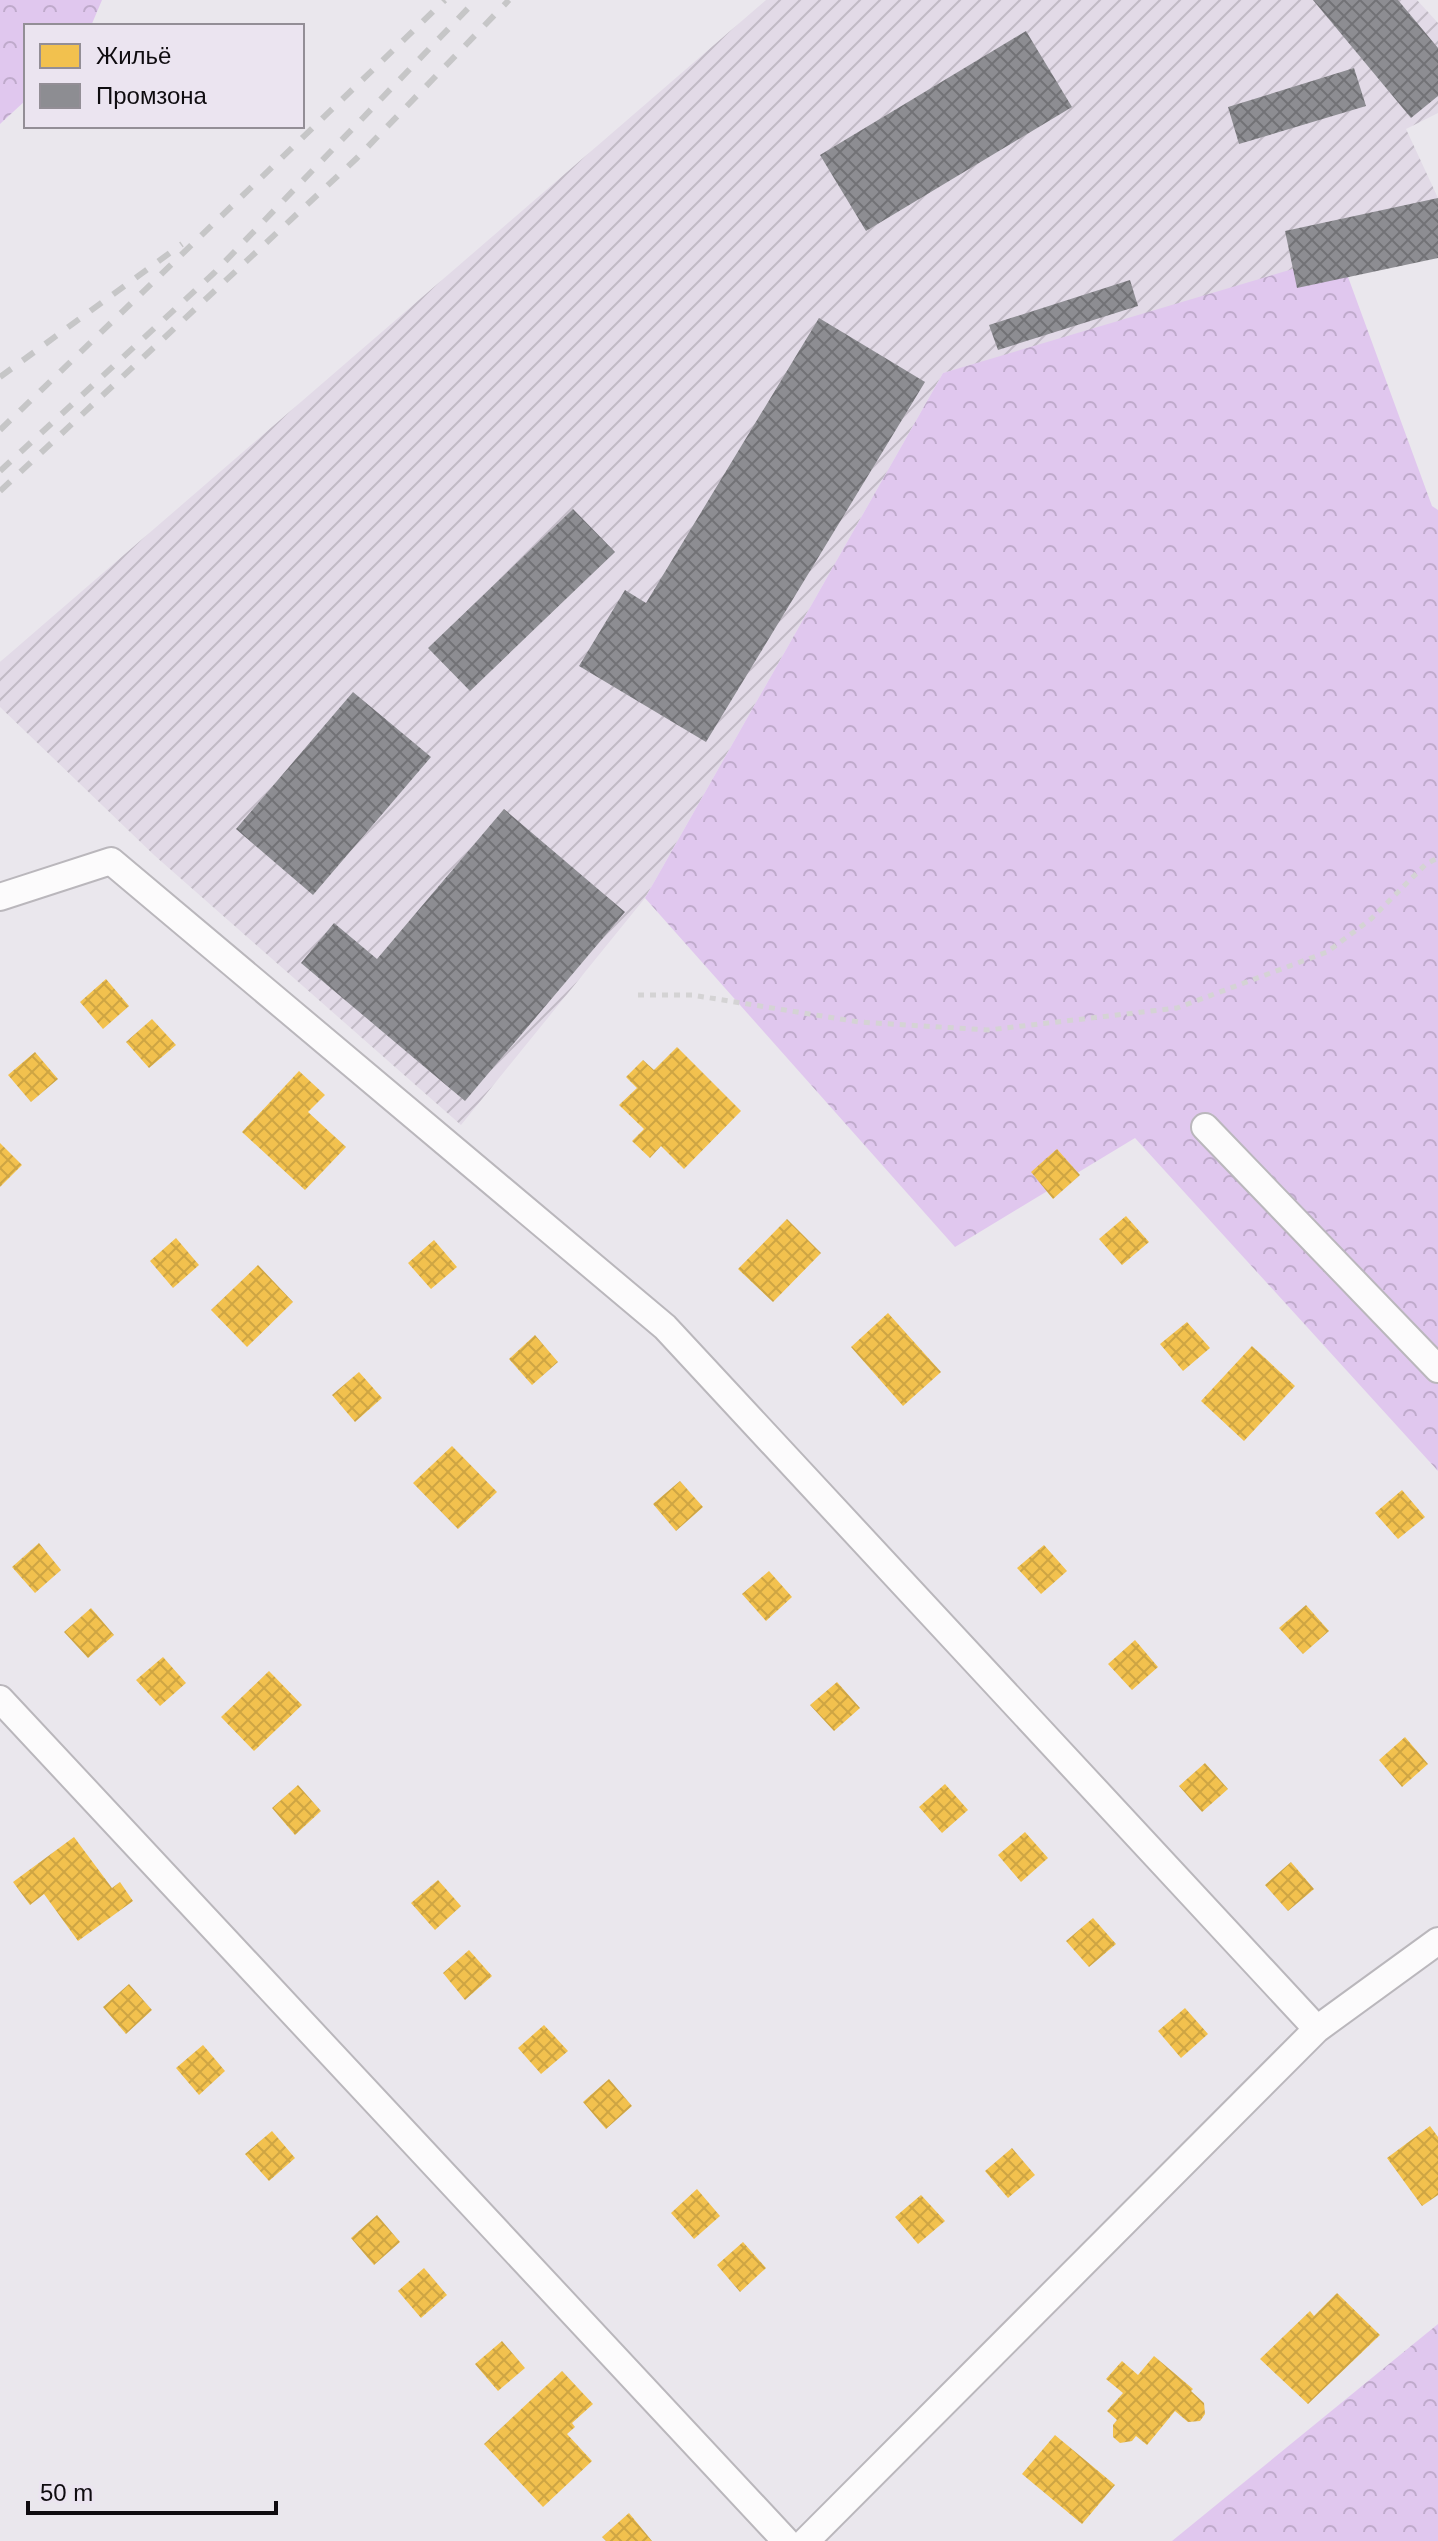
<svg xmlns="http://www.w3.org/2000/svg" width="1438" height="2541" viewBox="0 0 1438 2541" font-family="Helvetica,sans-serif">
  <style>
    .industrial { fill: url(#industrial-furrows) }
    .forest { fill: url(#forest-crowns) }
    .homes { fill: url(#homes-cross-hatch) }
    .industry { fill: url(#industry-cross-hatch) }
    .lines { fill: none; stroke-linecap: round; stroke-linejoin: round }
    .street-casing { stroke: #bab7bc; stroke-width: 30 }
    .path { stroke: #d4d3d4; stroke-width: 5; stroke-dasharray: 6 6; stroke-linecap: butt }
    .street { stroke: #fcfbfc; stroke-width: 26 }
    .rail { stroke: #c6c6c7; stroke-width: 6; stroke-dasharray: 14 14; stroke-linecap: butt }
  </style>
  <defs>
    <pattern id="industrial-furrows" width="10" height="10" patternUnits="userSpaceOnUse" patternTransform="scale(2)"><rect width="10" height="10" fill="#e2dae7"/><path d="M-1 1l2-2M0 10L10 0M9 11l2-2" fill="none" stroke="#c1bac5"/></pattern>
    <pattern id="forest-crowns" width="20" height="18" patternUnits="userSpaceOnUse" patternTransform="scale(2)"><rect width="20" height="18" fill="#e0c7ee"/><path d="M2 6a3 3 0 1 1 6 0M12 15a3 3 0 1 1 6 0" fill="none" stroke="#bfaacb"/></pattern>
    <pattern id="homes-cross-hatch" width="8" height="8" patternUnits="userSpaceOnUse" patternTransform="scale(2)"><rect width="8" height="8" fill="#f2c14e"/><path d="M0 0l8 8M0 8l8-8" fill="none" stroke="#cea543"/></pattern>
    <pattern id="industry-cross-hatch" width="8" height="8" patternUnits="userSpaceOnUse" patternTransform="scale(2)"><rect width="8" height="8" fill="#8d8d92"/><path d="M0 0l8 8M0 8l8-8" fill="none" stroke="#727276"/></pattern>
  </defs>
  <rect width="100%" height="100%" fill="#eae7ed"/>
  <path class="industrial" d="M 766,0 L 1417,0 L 1438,23 L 1438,113 L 1406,129 L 1438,198 L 1438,247 L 943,373 L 645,898 L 461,1125 L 154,855 L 0,707 L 0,662 Z"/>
  <path class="forest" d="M 0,0 L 102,0 L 91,26 L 26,26 L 26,100 L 0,124 Z
    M 1340,255 L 1432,506 L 1438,510 L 1438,1471 L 1135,1138 L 955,1247 L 645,898 L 943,373 Z
    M 1438,2324 L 1438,2541 L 1172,2541 Z"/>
  <path class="homes" d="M 106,979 L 129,1006 L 103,1029 L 80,1002 Z
    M 152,1019 L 176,1045 L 149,1068 L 126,1042 Z
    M 677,1047 L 741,1111 L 684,1169 L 661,1146 L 650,1158 L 632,1141 L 644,1129 L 619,1105 L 637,1088 L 626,1077 L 643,1060 L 654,1070 Z
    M 35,1052 L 58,1079 L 31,1102 L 8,1075 Z
    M 299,1071 L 325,1095 L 308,1112 L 346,1147 L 305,1190 L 242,1132 Z
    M 0,1143 L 22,1165 L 0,1187 Z
    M 1057,1149 L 1080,1175 L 1053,1199 L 1031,1172 Z
    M 1126,1216 L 1149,1242 L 1122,1265 L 1099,1239 Z
    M 787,1219 L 821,1253 L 773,1302 L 738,1269 Z
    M 176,1238 L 199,1265 L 173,1288 L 150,1261 Z
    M 434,1240 L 457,1267 L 431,1289 L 408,1263 Z
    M 258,1265 L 293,1302 L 247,1347 L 211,1310 Z
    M 888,1313 L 941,1372 L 903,1406 L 851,1347 Z
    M 1187,1322 L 1210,1348 L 1183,1371 L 1160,1344 Z
    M 535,1335 L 558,1362 L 532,1385 L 509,1359 Z
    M 1252,1346 L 1295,1386 L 1244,1441 L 1201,1401 Z
    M 359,1372 L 382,1398 L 355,1422 L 332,1395 Z
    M 452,1446 L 497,1492 L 458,1529 L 413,1483 Z
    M 680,1481 L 703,1507 L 676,1531 L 653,1504 Z
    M 1402,1490 L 1425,1517 L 1398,1539 L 1375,1513 Z
    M 39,1543 L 61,1570 L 35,1593 L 12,1567 Z
    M 1044,1545 L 1067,1571 L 1041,1594 L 1017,1568 Z
    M 769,1571 L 792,1597 L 766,1621 L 742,1594 Z
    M 1306,1605 L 1329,1631 L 1303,1654 L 1279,1628 Z
    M 91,1608 L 114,1635 L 88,1658 L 64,1632 Z
    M 1135,1640 L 1158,1667 L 1132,1690 L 1108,1664 Z
    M 163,1657 L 186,1683 L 160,1706 L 136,1680 Z
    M 269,1671 L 302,1705 L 254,1751 L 221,1717 Z
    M 837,1682 L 860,1708 L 834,1731 L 810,1705 Z
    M 1405,1737 L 1428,1764 L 1402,1787 L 1379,1760 Z
    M 1205,1763 L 1228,1789 L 1202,1812 L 1179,1786 Z
    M 945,1784 L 968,1810 L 942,1833 L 919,1807 Z
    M 298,1785 L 321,1811 L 295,1835 L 272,1808 Z
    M 1025,1832 L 1048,1858 L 1021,1882 L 998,1855 Z
    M 74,1837 L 112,1888 L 120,1882 L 133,1901 L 78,1941 L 44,1894 L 30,1905 L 13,1882 Z
    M 1291,1862 L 1314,1889 L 1288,1911 L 1265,1885 Z
    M 438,1880 L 461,1906 L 435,1930 L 411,1903 Z
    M 1093,1918 L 1116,1944 L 1089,1967 L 1066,1941 Z
    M 469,1950 L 492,1976 L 465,2000 L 443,1973 Z
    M 129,1984 L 152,2010 L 126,2034 L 103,2007 Z
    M 1185,2008 L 1208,2034 L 1181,2058 L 1158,2031 Z
    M 544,2025 L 568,2051 L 541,2074 L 518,2048 Z
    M 203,2045 L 225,2071 L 199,2095 L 176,2068 Z
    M 609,2079 L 632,2106 L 606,2129 L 583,2102 Z
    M 1430,2126 L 1438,2137 L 1438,2195 L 1422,2206 L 1387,2158 Z
    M 272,2131 L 295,2158 L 269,2181 L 245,2154 Z
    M 1012,2148 L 1035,2175 L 1008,2198 L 985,2171 Z
    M 697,2189 L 720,2216 L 694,2239 L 671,2213 Z
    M 921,2195 L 945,2221 L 918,2244 L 895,2217 Z
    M 377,2215 L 400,2242 L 374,2265 L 351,2238 Z
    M 743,2242 L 766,2268 L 740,2292 L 717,2265 Z
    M 424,2268 L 447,2295 L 421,2318 L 398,2291 Z
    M 1337,2293 L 1380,2335 L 1308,2404 L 1260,2359 L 1310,2311 L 1314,2316 Z
    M 502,2341 L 525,2368 L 498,2391 L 475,2364 Z
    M 1154,2356 L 1193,2389 L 1191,2391 L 1204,2403 L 1205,2414 L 1200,2421 L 1188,2422 L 1175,2411 L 1147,2445 L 1136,2436 L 1132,2441 L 1120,2443 L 1113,2437 L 1113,2425 L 1117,2420 L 1107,2411 L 1123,2393 L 1106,2379 L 1122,2361 L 1138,2375 Z
    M 562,2371 L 593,2404 L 572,2423 L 575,2427 L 567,2434 L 592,2461 L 543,2507 L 484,2444 Z
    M 1055,2435 L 1115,2485 L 1082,2524 L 1022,2474 Z
    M 629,2513 L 652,2541 L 606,2541 L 602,2537 Z"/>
  <path class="industry" d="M 1313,0 L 1398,0 L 1438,48 L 1438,96 L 1411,118 Z
    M 1026,31 L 1072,107 L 866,231 L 820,155 Z
    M 1354,68 L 1366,106 L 1239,144 L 1228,107 Z
    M 1438,198 L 1438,258 L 1297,288 L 1285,231 Z
    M 1130,280 L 1138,306 L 998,350 L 989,325 Z
    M 819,318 L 925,382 L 706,742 L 579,666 L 625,590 L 646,603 Z
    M 573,509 L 615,552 L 470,691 L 428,648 Z
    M 353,692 L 431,757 L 313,895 L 236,829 Z
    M 504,809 L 625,912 L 465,1101 L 301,963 L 334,923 L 377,959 Z"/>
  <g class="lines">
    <g class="street-casing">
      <path id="street" d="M 0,897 L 111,861 L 665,1327 L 1317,2029 L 1438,1941
        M 1205,1127 L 1438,1369
        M 0,1699 L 786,2541
        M 806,2541 L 1317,2029"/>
    </g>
    <path class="path" d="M 638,995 L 692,995 L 859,1022 L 988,1030 L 1177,1008 L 1327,952 L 1371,919 L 1426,864 L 1438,858"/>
    <use href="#street" class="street"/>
    <path class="rail" d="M 0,377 L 182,244
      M 0,430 L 445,0
      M 0,471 L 214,273 L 476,0
      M 0,491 L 357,158 L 509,0"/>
  </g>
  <rect x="24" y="24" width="280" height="104" fill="#ebe4f0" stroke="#938e96" stroke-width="2"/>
  <rect x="40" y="44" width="40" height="24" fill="#f2c14e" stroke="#938e96" stroke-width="2"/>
  <text x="96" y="64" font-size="24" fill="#0f0c10">Жильё</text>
  <rect x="40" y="84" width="40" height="24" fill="#8d8d92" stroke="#938e96" stroke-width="2"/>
  <text x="96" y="104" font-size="24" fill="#0f0c10">Промзона</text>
  <path d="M28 2501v12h248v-12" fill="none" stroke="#0f0c10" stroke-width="4"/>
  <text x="40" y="2501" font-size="24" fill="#0f0c10" stroke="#ebe4f0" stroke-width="6" paint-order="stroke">50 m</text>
</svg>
